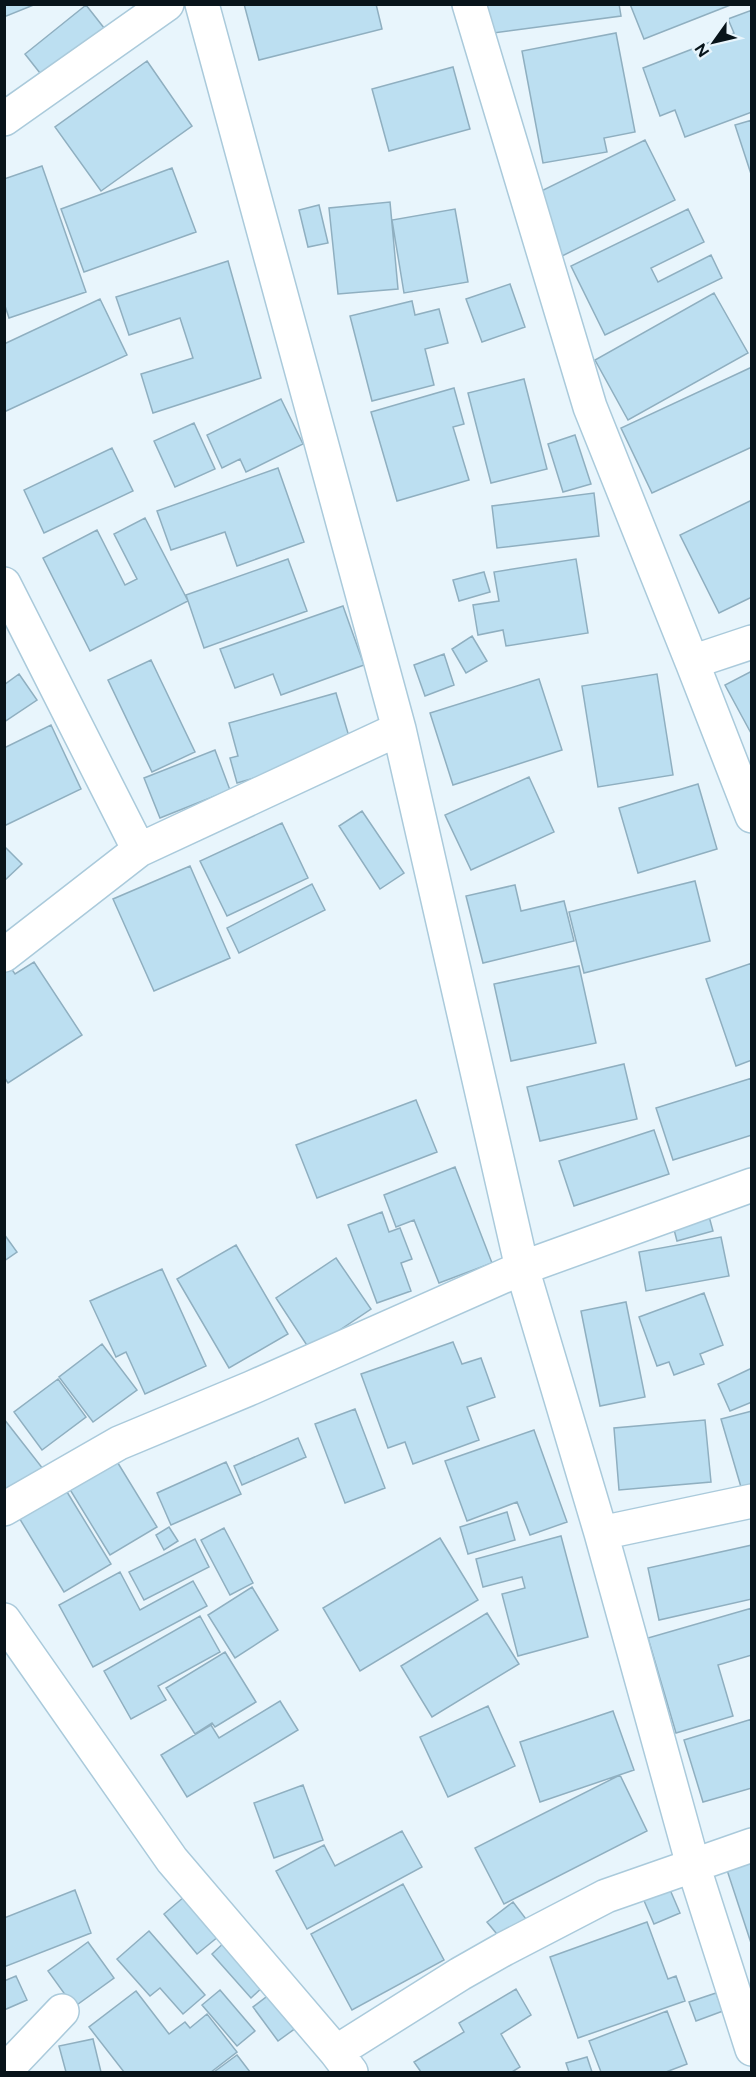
<svg xmlns="http://www.w3.org/2000/svg" width="756" height="2077" viewBox="0 0 756 2077" font-family="Figtree,sans-serif">
  <style>
    .building { fill: #bcdff1; stroke: #8fafc0; stroke-width: 1.5 }
    .lines { fill: none; stroke-linecap: round; stroke-linejoin: round }
    .minor-casing { stroke: #aacadb; stroke-width: 36 }
    .minor { stroke: #fff; stroke-width: 33 }
  </style>
  <rect width="100%" height="100%" fill="#e8f5fc"/>
  <path class="building" d="M 4,4 L 36,4 L 4,17 Z
    M 244,4 L 376,4 L 382,29 L 259,60 Z
    M 481,4 L 619,4 L 621,16 L 486,34 Z
    M 630,4 L 733,4 L 644,39 Z
    M 86,5 L 108,33 L 47,82 L 25,54 Z
    M 752,10 L 752,112 L 685,137 L 675,110 L 660,116 L 643,68 L 734,33 L 728,19 Z
    M 616,33 L 635,132 L 604,138 L 607,152 L 543,163 L 522,51 Z
    M 147,61 L 192,126 L 101,191 L 55,127 Z
    M 453,67 L 470,129 L 389,151 L 372,89 Z
    M 752,120 L 752,177 L 735,125 Z
    M 645,140 L 675,200 L 558,258 L 529,197 Z
    M 42,166 L 86,292 L 9,318 L 4,303 L 4,179 Z
    M 172,168 L 196,232 L 84,272 L 61,209 Z
    M 390,202 L 398,289 L 338,294 L 329,208 Z
    M 319,205 L 328,243 L 308,247 L 299,210 Z
    M 455,209 L 468,282 L 404,293 L 392,220 Z
    M 688,209 L 704,242 L 651,268 L 658,282 L 711,255 L 722,278 L 605,335 L 571,266 Z
    M 228,261 L 261,378 L 153,413 L 141,374 L 193,358 L 180,318 L 129,335 L 116,297 Z
    M 510,284 L 525,327 L 482,342 L 466,299 Z
    M 714,293 L 748,353 L 628,420 L 595,360 Z
    M 100,299 L 127,355 L 4,412 L 4,344 Z
    M 412,301 L 415,315 L 439,309 L 448,343 L 425,349 L 434,385 L 372,401 L 350,316 Z
    M 752,367 L 752,447 L 652,493 L 621,428 Z
    M 524,379 L 547,469 L 491,483 L 468,393 Z
    M 454,388 L 464,424 L 453,427 L 469,480 L 397,501 L 371,412 Z
    M 281,399 L 303,444 L 246,472 L 240,459 L 222,468 L 207,435 Z
    M 194,423 L 215,469 L 175,487 L 154,441 Z
    M 575,435 L 591,484 L 563,492 L 548,444 Z
    M 112,448 L 133,491 L 44,533 L 24,490 Z
    M 278,468 L 304,542 L 237,566 L 225,532 L 171,550 L 157,511 Z
    M 594,493 L 599,536 L 497,548 L 492,506 Z
    M 752,500 L 752,597 L 719,613 L 680,535 Z
    M 145,518 L 188,601 L 90,651 L 43,558 L 97,530 L 125,585 L 137,579 L 114,534 Z
    M 288,559 L 307,611 L 204,648 L 186,595 Z
    M 576,559 L 588,633 L 506,646 L 503,630 L 478,635 L 473,605 L 499,601 L 494,572 Z
    M 484,572 L 490,592 L 459,601 L 453,580 Z
    M 343,606 L 364,665 L 281,695 L 273,674 L 235,688 L 220,649 Z
    M 472,636 L 487,661 L 466,673 L 452,649 Z
    M 444,654 L 454,685 L 425,696 L 414,665 Z
    M 151,660 L 195,752 L 152,772 L 108,680 Z
    M 752,671 L 752,735 L 725,685 Z
    M 19,674 L 37,700 L 4,722 L 4,685 Z
    M 657,674 L 673,775 L 598,787 L 582,686 Z
    M 539,679 L 562,750 L 453,785 L 430,713 Z
    M 336,693 L 353,750 L 237,783 L 230,758 L 238,756 L 229,723 Z
    M 51,725 L 81,789 L 4,826 L 4,748 Z
    M 215,750 L 230,790 L 160,818 L 144,778 Z
    M 529,777 L 554,832 L 471,870 L 445,815 Z
    M 698,784 L 717,849 L 638,873 L 619,808 Z
    M 362,811 L 404,873 L 380,889 L 339,826 Z
    M 282,823 L 308,878 L 227,916 L 200,861 Z
    M 4,846 L 22,864 L 4,881 Z
    M 190,866 L 230,958 L 154,991 L 113,899 Z
    M 695,881 L 710,941 L 584,973 L 569,912 Z
    M 312,884 L 325,910 L 239,953 L 227,928 Z
    M 515,885 L 521,911 L 564,901 L 574,941 L 483,963 L 466,896 Z
    M 6,961 L 15,974 L 34,962 L 82,1035 L 8,1083 L 4,1077 L 4,962 Z
    M 752,963 L 752,1060 L 736,1066 L 706,979 Z
    M 579,966 L 596,1043 L 511,1061 L 494,984 Z
    M 624,1064 L 637,1119 L 540,1141 L 527,1087 Z
    M 752,1078 L 752,1135 L 673,1160 L 656,1108 Z
    M 416,1100 L 437,1152 L 317,1198 L 296,1145 Z
    M 654,1130 L 669,1174 L 574,1206 L 559,1161 Z
    M 455,1167 L 492,1263 L 439,1283 L 414,1220 L 396,1227 L 384,1195 Z
    M 707,1209 L 713,1231 L 677,1241 L 671,1218 Z
    M 382,1212 L 389,1232 L 400,1228 L 412,1259 L 401,1263 L 411,1291 L 377,1303 L 348,1225 Z
    M 4,1234 L 17,1252 L 4,1261 Z
    M 721,1237 L 729,1276 L 646,1291 L 639,1252 Z
    M 236,1245 L 288,1334 L 229,1368 L 177,1279 Z
    M 336,1258 L 371,1309 L 310,1350 L 276,1298 Z
    M 162,1269 L 206,1366 L 145,1394 L 126,1352 L 116,1357 L 90,1301 Z
    M 704,1293 L 723,1345 L 700,1354 L 704,1364 L 674,1375 L 669,1362 L 657,1366 L 639,1317 Z
    M 626,1302 L 645,1397 L 600,1406 L 581,1311 Z
    M 453,1342 L 462,1364 L 481,1358 L 495,1397 L 467,1407 L 479,1440 L 413,1464 L 405,1442 L 388,1448 L 361,1374 Z
    M 102,1344 L 137,1390 L 93,1422 L 59,1377 Z
    M 752,1368 L 752,1402 L 730,1411 L 718,1384 Z
    M 58,1379 L 86,1417 L 42,1450 L 14,1412 Z
    M 355,1409 L 385,1488 L 345,1503 L 315,1424 Z
    M 752,1411 L 752,1484 L 741,1487 L 721,1419 Z
    M 4,1419 L 47,1474 L 4,1500 Z
    M 705,1420 L 711,1482 L 619,1490 L 614,1428 Z
    M 534,1430 L 567,1522 L 530,1535 L 517,1502 L 467,1521 L 445,1461 Z
    M 298,1438 L 306,1457 L 242,1485 L 234,1466 Z
    M 113,1455 L 157,1527 L 110,1555 L 66,1483 Z
    M 226,1462 L 241,1494 L 171,1525 L 157,1493 Z
    M 64,1487 L 111,1564 L 64,1592 L 18,1516 Z
    M 507,1512 L 515,1540 L 468,1554 L 460,1527 Z
    M 169,1527 L 178,1541 L 164,1550 L 156,1535 Z
    M 224,1528 L 253,1583 L 230,1595 L 201,1540 Z
    M 561,1536 L 588,1637 L 518,1656 L 502,1594 L 525,1588 L 522,1577 L 483,1587 L 476,1559 Z
    M 440,1538 L 478,1600 L 360,1671 L 323,1608 Z
    M 195,1539 L 209,1567 L 144,1600 L 129,1572 Z
    M 752,1545 L 752,1599 L 659,1620 L 648,1568 Z
    M 120,1572 L 140,1610 L 193,1581 L 207,1606 L 93,1667 L 59,1605 Z
    M 252,1587 L 278,1630 L 235,1658 L 208,1615 Z
    M 752,1608 L 752,1655 L 718,1665 L 733,1716 L 676,1733 L 648,1638 Z
    M 487,1613 L 519,1664 L 432,1717 L 401,1666 Z
    M 200,1616 L 220,1652 L 158,1686 L 166,1700 L 131,1719 L 104,1671 Z
    M 225,1652 L 256,1702 L 215,1727 L 212,1723 L 195,1734 L 166,1688 Z
    M 280,1701 L 298,1730 L 187,1797 L 161,1755 L 211,1725 L 219,1738 Z
    M 488,1706 L 515,1766 L 448,1797 L 420,1737 Z
    M 613,1711 L 634,1770 L 540,1802 L 520,1742 Z
    M 752,1719 L 752,1788 L 703,1802 L 684,1740 Z
    M 620,1775 L 647,1831 L 504,1904 L 475,1848 Z
    M 303,1785 L 323,1840 L 274,1858 L 254,1803 Z
    M 402,1831 L 422,1867 L 307,1929 L 276,1871 L 324,1845 L 335,1866 Z
    M 752,1863 L 752,1946 L 727,1870 Z
    M 403,1884 L 444,1960 L 352,2010 L 311,1934 Z
    M 668,1885 L 680,1913 L 654,1924 L 642,1896 Z
    M 75,1890 L 91,1933 L 4,1967 L 4,1918 Z
    M 191,1891 L 224,1932 L 197,1954 L 164,1914 Z
    M 513,1902 L 526,1919 L 501,1939 L 487,1922 Z
    M 647,1922 L 668,1979 L 676,1976 L 685,2001 L 578,2038 L 550,1957 Z
    M 149,1931 L 205,1995 L 183,2014 L 160,1988 L 150,1996 L 117,1959 Z
    M 229,1938 L 268,1982 L 251,1998 L 212,1954 Z
    M 88,1942 L 114,1978 L 74,2007 L 48,1971 Z
    M 16,1976 L 27,2000 L 4,2010 L 4,1981 Z
    M 516,1989 L 531,2015 L 501,2034 L 520,2067 L 512,2072 L 421,2072 L 414,2062 L 464,2032 L 459,2023 Z
    M 220,1990 L 255,2031 L 237,2046 L 202,2005 Z
    M 136,1991 L 169,2034 L 185,2022 L 190,2028 L 207,2014 L 237,2052 L 211,2072 L 124,2072 L 89,2027 Z
    M 274,1991 L 300,2025 L 278,2041 L 253,2007 Z
    M 716,1993 L 723,2011 L 696,2021 L 689,2002 Z
    M 667,2011 L 687,2064 L 666,2072 L 601,2072 L 589,2041 Z
    M 93,2039 L 101,2072 L 66,2072 L 59,2046 Z
    M 237,2055 L 250,2072 L 214,2072 Z
    M 587,2057 L 592,2072 L 569,2072 L 566,2063 Z"/>
  <g class="lines">
    <g class="minor-casing">
      <path id="minor" d="M 202,4 L 399,729 L 522,1268 L 601,1533 L 693,1865 L 752,2049
        M 469,4 L 590,407 L 692,662
        M 4,119 L 167,4
        M 4,584 L 139,850 L 399,729
        M 752,642 L 692,662 L 752,816
        M 4,955 L 139,850
        M 4,1509 L 119,1443 L 251,1388 L 522,1268 L 752,1185
        M 601,1533 L 752,1501
        M 4,1620 L 172,1860 L 336,2052 L 351,2072
        M 336,2052 L 460,1974 L 504,1949 L 606,1896 L 752,1845
        M 4,2072 L 62,2011"/>
    </g>
    <use href="#minor" class="minor"/>
  </g>
  <rect width="756" height="2077" fill="none" stroke="#08141a" stroke-width="12"/>
  <g transform="translate(714 42) rotate(236)" stroke="#e8f5fc" stroke-width="4.5" paint-order="stroke">
  <path d="M0-4.5L10 22L0 15L-10 22Z" fill="#08141a"/>
  <text y="-9" font-size="16" font-weight="bold" text-anchor="middle" fill="#08141a">N</text>
  </g>
</svg>
